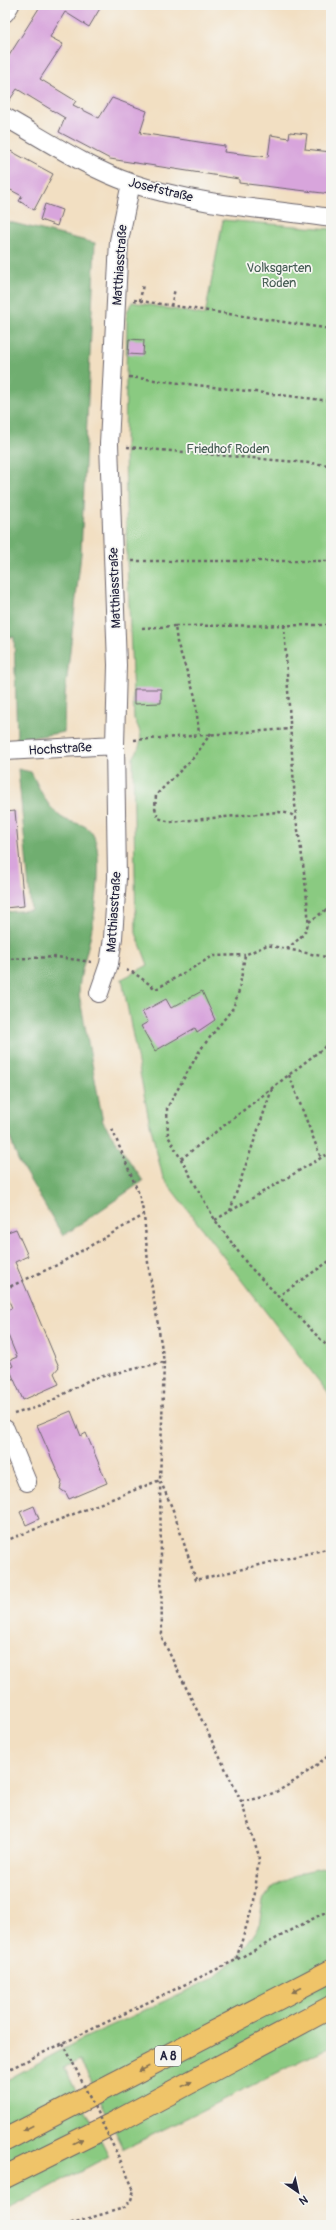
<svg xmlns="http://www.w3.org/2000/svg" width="336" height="2230" viewBox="0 0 336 2230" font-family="Pangolin,sans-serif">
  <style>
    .green { fill: #8aca81; stroke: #56765e }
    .forest { fill: #6fae6f; stroke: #486855 }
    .building { fill: #d8a5dc }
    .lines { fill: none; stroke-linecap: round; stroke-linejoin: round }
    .minor-casing { stroke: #6b646a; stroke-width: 20 }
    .highway-casing { stroke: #6b646a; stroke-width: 24 }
    .path { stroke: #6b646a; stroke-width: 2.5; stroke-dasharray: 3 3; stroke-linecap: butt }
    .minor { stroke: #fff; stroke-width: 18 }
    .highway { stroke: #efc469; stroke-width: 22 }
    .path-bridge { stroke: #6b646a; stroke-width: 2.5; stroke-dasharray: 3 3; stroke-linecap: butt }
    .oneway { fill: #887352 }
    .labels { text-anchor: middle; stroke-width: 3.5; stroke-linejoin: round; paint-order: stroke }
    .shield { fill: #f6f6f2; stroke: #626272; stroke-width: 1 }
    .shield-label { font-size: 12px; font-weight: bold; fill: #22223b }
    .street-label { font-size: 13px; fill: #22223b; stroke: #f6f6f2 }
    .park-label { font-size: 13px; fill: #465d54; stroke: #f6f6f2 }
  </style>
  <rect width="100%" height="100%" fill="#f6f6f2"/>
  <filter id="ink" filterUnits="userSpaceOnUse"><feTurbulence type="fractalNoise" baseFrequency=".025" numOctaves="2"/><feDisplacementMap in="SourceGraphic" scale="8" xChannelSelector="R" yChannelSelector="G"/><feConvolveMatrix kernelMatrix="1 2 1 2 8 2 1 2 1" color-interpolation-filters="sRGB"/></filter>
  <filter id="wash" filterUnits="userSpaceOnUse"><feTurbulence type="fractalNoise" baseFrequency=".012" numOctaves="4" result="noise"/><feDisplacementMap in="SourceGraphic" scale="16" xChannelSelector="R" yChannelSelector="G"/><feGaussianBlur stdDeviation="0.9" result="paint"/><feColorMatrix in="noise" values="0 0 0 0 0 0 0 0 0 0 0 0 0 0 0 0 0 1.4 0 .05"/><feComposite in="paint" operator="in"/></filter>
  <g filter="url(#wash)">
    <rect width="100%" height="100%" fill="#f2dfc2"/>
    <path class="green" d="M 223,220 L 331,229 L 331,1397 L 163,1178 L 149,1120 L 122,979 L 148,965 L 136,933 L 133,758 C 143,743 143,734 134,719 L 127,561 L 125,446 L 127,312 L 132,302 L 205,315 Z
      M 331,1866 L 331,2046 L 124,2149 L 80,2060 L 64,2067 L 109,2156 L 5,2211 L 5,2081 L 80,2040 L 210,1980 L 239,1956 L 259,1927 L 263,1900 L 273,1887 L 303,1872 Z"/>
    <path class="forest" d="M 5,221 L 95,243 L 81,554 L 65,695 L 64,732 L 17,740 L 14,637 L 5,637 Z
      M 18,769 L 31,772 C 40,789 46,806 61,817 C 72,825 84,821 92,833 C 105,853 95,914 90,938 C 86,957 79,975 79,994 L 103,1122 L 143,1181 L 63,1236 L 18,1160 L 5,1123 L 5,912 L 31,910 Z"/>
    <g id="blocks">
      <path class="building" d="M 41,5 L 102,5 L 89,27 L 65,12 L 50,37 L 63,44 L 40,79 L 76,101 L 73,105 L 99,118 L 112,98 L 147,111 L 140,133 L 225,146 L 224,152 L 268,157 L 271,135 L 289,138 L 290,132 L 307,134 L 305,149 L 331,152 L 331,194 L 239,183 L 239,179 L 110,159 L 59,132 L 65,118 L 17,89 L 5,107 L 5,62 Z
        M 5,148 L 53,174 L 34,210 L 19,201 L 22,196 L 5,187 Z
        M 45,204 L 62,210 L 57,226 L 40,220 Z
        M 129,339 L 144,340 L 143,355 L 128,354 Z
        M 134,689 L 161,689 L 161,703 L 134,704 Z
        M 15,811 L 24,906 L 5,908 L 5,812 Z
        M 202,991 L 215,1020 L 197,1032 L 195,1028 L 155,1051 L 141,1026 L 148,1022 L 142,1012 L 166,999 L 171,1008 Z
        M 16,1229 L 28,1256 L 15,1262 L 59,1367 L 54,1373 L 59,1384 L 23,1400 L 9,1368 L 13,1366 L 10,1360 L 17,1357 L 5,1328 L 5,1311 L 12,1308 L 5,1291 L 5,1233 Z
        M 71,1411 L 81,1436 L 86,1433 L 107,1483 L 69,1499 L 66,1493 L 60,1489 L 62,1482 L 37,1425 Z
        M 34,1506 L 39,1519 L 26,1525 L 20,1512 Z"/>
    </g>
  </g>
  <g filter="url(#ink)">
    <use href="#blocks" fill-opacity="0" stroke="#6b646a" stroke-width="1"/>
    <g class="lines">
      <g class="minor-casing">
        <path id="minor" d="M 5,13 L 10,5
          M 5,117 C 44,139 89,169 131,183 C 193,204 267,209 331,218
          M 5,751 L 115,745
          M 99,993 L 109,964 L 113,938 L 117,878 L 115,745 L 117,665 L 109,444 L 119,241 L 131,183
          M 5,1429 L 27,1482"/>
      </g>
      <g class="highway-casing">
        <path id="highway" d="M 5,2140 L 331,1971
          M 5,2177 L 116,2122 L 331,2007"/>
      </g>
      <path class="path" d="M 134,300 L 331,329
        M 140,301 L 143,284
        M 171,306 L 175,289
        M 129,377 L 331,401
        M 127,447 L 331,465
        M 132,561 L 331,561
        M 284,625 L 296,819
        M 175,626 L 331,625
        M 142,628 L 175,626 L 177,642 L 195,696 L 199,734
        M 211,733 L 195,756 L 156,795 L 155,808 L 158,818 L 170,822 L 279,812 C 284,813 293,813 295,818 C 299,825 310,915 308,923 C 306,935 296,941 287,949
        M 134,740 L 290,729
        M 309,922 L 331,906
        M 331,958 L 267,945 L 245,955 L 239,991 L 233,1008 L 200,1050 L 167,1108 L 168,1136 L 215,1220 L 248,1265 L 331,1350
        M 5,959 L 57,957 L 92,962
        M 126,970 L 134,973 L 156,989 L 213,956 L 245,955
        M 289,1075 L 321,1158
        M 112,1129 L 139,1194 L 144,1215 L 148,1263 L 164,1362 L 160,1480 L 162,1638 L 241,1801 L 259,1856 L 254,1901 L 236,1960
        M 181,1159 L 331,1042
        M 230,1211 L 272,1089
        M 215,1220 L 331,1152
        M 5,1289 L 57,1265 L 144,1215
        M 277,1297 L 331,1260
        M 14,1414 L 44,1405 L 91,1379 L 164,1362
        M 5,1541 L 160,1480 L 173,1510 L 196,1580 L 331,1548
        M 241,1801 C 279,1798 301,1776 331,1754
        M 63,2043 L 73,2063
        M 5,2071 L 236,1960 L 331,1909
        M 65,2225 L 124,2208 L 131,2200 L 134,2190 L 123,2166"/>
      <use href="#minor" class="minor"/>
      <use href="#highway" class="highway"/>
      <path class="path-bridge" d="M 73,2063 L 123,2166"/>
    </g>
    <defs><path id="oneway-solid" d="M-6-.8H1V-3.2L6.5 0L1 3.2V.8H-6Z"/></defs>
    <g class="oneway">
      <use href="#oneway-solid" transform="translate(297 1990) rotate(153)"/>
      <use href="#oneway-solid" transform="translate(144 2069) rotate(153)"/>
      <use href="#oneway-solid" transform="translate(187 2084) rotate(-28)"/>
      <use href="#oneway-solid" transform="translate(28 2128) rotate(153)"/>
      <use href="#oneway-solid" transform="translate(78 2141) rotate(-26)"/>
    </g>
  </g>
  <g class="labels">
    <rect class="shield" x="155" y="2046" width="26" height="20" rx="3"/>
    <g class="shield-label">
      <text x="168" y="2060">A 8</text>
    </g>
    <g class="street-label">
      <text transform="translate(161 189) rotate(14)" y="5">Josefstraße</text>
      <text transform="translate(119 265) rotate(-86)" y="5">Matthiasstraße</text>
      <text transform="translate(114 588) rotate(-92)" y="5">Matthiasstraße</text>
      <text transform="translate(60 748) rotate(-3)" y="5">Hochstraße</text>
      <text transform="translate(113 912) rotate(-86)" y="5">Matthiasstraße</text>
    </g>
    <g class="park-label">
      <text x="279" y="272">Volksgarten<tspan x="279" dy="15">Roden</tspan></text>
      <text x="228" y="453">Friedhof Roden</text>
    </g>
  </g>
  <rect width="336" height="2230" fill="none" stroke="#f6f6f2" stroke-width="20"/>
  <g transform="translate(298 2192) rotate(146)" stroke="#f6f6f2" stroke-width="3" paint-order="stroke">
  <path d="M0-3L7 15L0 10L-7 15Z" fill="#22223b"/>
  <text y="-6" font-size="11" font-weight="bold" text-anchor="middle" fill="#22223b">N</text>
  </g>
</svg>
